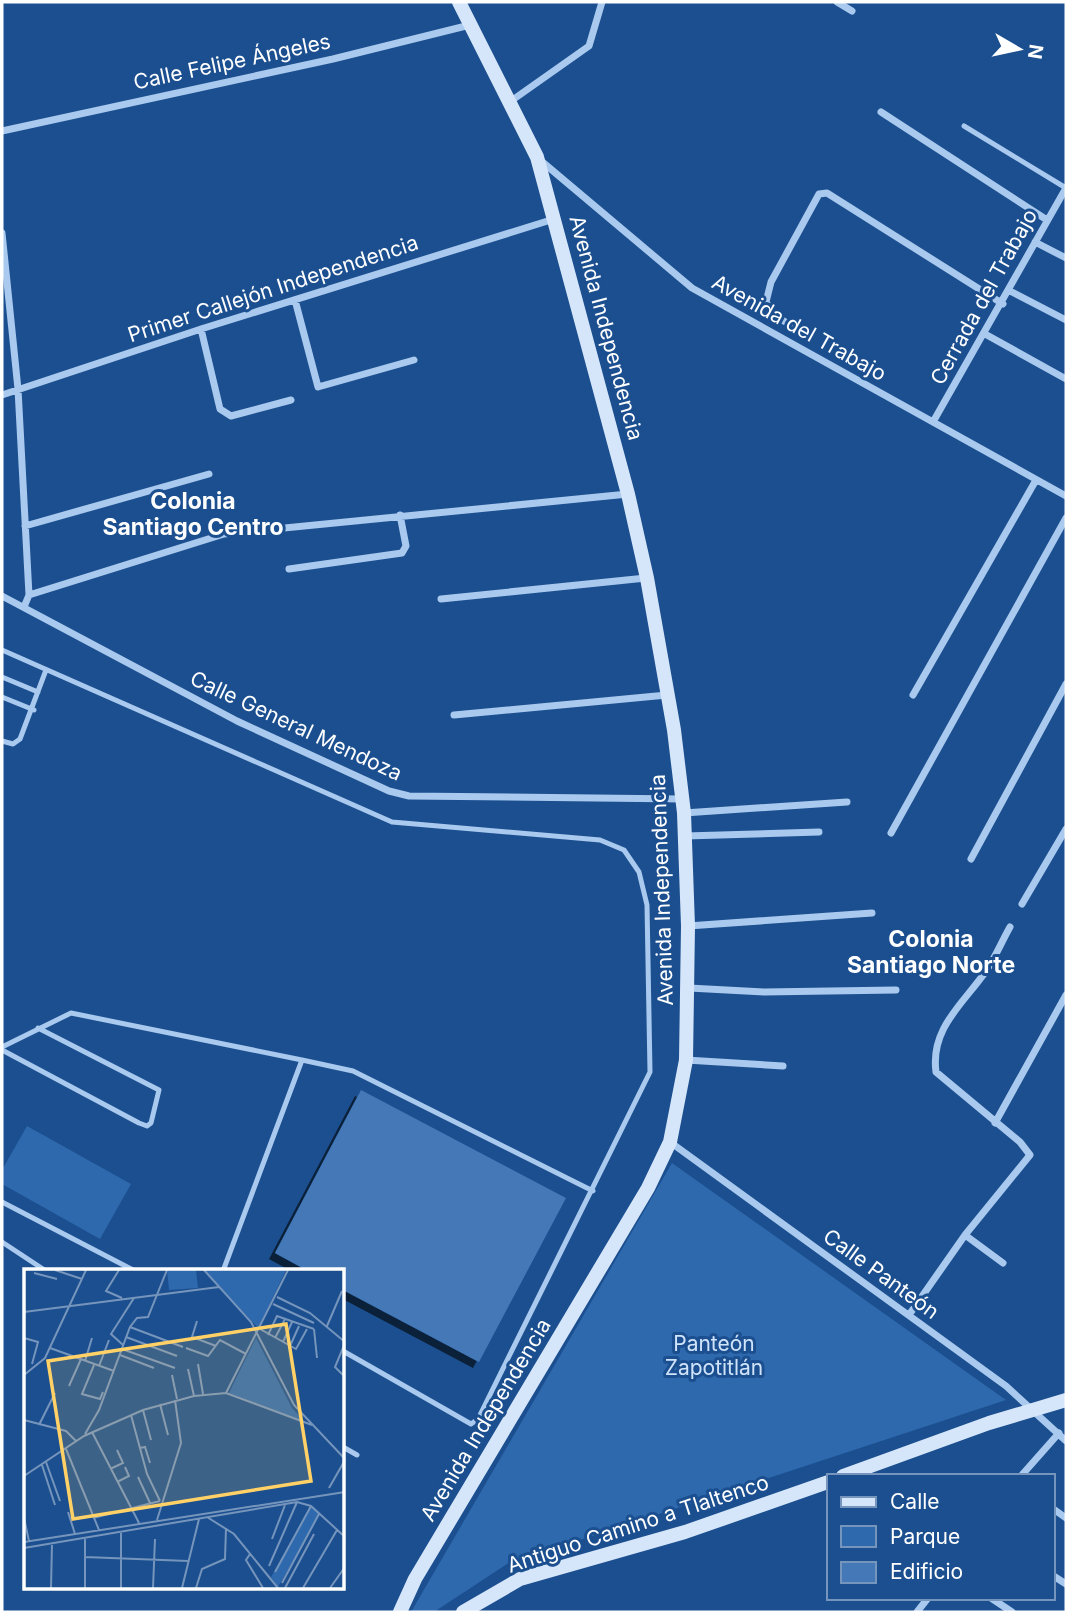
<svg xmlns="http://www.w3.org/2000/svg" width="1068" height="1614" viewBox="0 0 1068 1614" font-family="Inter,sans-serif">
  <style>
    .green { fill: #2e69ad }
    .building { fill: #4478b7; filter: url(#shadow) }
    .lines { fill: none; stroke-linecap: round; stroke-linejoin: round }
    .lane { stroke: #a9c9ee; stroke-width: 5 }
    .street { stroke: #a9c9ee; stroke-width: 7 }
    .secondary { stroke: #d6e6fa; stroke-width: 14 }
    .labels { text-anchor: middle; stroke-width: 6; stroke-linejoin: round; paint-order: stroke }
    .street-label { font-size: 21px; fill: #fff; stroke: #1b4f8f }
    .park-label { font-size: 21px; fill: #cfe3fa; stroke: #1b4f8f }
    .neighbourhood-label { font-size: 23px; font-weight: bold; fill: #fff; stroke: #1b4f8f }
    .inset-road { fill: none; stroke: #7695bc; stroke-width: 2 }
    .view { fill: #ffd166; fill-opacity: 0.15; stroke: #ffd166; stroke-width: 3.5 }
    .inset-edge { fill: none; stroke: #fff; stroke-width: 3.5 }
  </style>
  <defs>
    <filter id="shadow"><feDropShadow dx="-6" dy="6" stdDeviation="0" flood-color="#0009"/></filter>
  </defs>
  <rect width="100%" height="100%" fill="#1b4f8f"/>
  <path class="green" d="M 27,1126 L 131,1184 L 100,1239 L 2,1184 L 2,1170 Z
    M 672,1163 L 1006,1400 L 507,1564 L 434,1612 L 411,1612 Z"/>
  <path class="building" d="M 361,1090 L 566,1198 L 479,1362 L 343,1290 L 343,1271 L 308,1271 L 275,1253 Z"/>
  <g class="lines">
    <path class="lane" d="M 964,126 L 1066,188
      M 2,650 L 392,822 L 600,840 L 624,850 L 639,872 L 647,905 L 650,1072 L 478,1419 L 471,1424 L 343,1351
      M 2,677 L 38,692
      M 2,697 L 34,710
      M 2,741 L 13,744 L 20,739 L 46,670
      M 2,1047 L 71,1013 L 302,1060 L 223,1271
      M 2,1050 L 139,1123 L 147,1126 L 151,1123 L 159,1090 L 38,1028
      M 302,1060 L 353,1071 L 593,1191
      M 2,1202 L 135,1271
      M 2,1242 L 46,1271
      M 343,1447 L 357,1455"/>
    <path class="street" d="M 837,2 L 852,11
      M 511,101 L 589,46 L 602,2
      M 881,112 L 1047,220
      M 2,131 L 333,59 L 470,25
      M 540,160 L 692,288 L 1066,496
      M 2,233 L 18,389 L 29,595 L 24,607
      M 1035,242 L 1066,258
      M 1010,291 L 1066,320
      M 295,300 L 318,387 L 414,360
      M 201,329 L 220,409 L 231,416 L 291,400
      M 805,333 L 775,316 L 766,302 L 771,282 L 819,194 L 827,193 L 1003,304
      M 985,334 L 1066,379
      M 2,395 L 201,329 L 554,219
      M 933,422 L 1066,188
      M 25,526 L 209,474
      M 289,569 L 402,553 L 406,546 L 400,515
      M 29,595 L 224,534 L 628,494
      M 2,596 L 237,721 L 389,791 L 409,796 L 682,799
      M 441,599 L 646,578
      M 913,695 L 1036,480
      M 454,715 L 667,695
      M 684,813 L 847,802
      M 891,833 L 1066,518
      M 685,836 L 819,832
      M 971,859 L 1066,684
      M 1022,904 L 1066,829
      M 688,926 L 872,913
      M 689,988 L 764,992 L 896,990
      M 686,1060 L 783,1066
      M 995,1123 L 1066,995
      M 670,1142 L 1006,1386 L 1066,1441
      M 965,1235 L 1003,1263
      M 909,1315 L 965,1235 L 1030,1155 L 1020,1142 L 936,1072 C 930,1028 964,1003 986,971 C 995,958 1002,941 1010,927
      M 1021,1476 L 1059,1433
      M 1052,1508 L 1066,1518
      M 1052,1575 L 1066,1584
      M 991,1598 L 1012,1612
      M 917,1612 L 928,1598"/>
    <path class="secondary" d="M 843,1476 L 989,1423 L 1066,1400
      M 400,1612 L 415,1579 L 648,1188 L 670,1142 L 686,1060 L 688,926 L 684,813 L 674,730 L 647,578 L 628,494 L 537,157 L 459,2
      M 463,1612 L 520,1579 L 685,1532 L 828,1482"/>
  </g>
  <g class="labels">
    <g class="street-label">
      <text transform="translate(232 62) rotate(-12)" y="7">Calle Felipe Ángeles</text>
      <text transform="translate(273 289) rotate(-18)" y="7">Primer Callejón Independencia</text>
      <text transform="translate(984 297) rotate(-61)" y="7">Cerrada del Trabajo</text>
      <text transform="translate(606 328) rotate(75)" y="7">Avenida Independencia</text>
      <text transform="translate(799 328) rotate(29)" y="7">Avenida del Trabajo</text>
      <text transform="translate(296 726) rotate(25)" y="7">Calle General Mendoza</text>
      <text transform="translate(662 890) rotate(-92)" y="7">Avenida Independencia</text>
      <text transform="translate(881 1274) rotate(36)" y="7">Calle Panteón</text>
      <text transform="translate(486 1420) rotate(-59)" y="7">Avenida Independencia</text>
      <text transform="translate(638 1524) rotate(-18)" y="7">Antiguo Camino a Tlaltenco</text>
    </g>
    <g class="park-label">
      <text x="714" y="1351">Panteón<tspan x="714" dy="24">Zapotitlán</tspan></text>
    </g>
    <g class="neighbourhood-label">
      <text x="193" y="509">Colonia<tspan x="193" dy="26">Santiago Centro</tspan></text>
      <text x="931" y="947">Colonia<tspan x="931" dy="26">Santiago Norte</tspan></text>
    </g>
  </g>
  <g transform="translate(24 1269)">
    <rect width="320" height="320" fill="#1b4f8f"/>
    <path d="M 143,1 L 172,1 L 174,19 L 145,21 ZM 180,1 L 262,1 L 234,59 ZM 232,69 L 268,139 L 281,153 L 205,124 ZM 287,237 L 296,245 L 254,318 L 247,308 Z" fill="#2e69ad"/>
    <path class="inset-road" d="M 31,1 L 58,10M 95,1 L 82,22 L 98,29M 180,1 L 227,53 L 270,136 L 321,190M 10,4 L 33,10M 253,28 L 286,44 L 321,73M 249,35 L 290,54M 0,43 L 195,18M 173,52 L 168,68 L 192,77M 303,57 L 318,22M 106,58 L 159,78M 236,60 L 272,80 L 283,60M 290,60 L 293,89M 244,66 L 253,47 L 290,60M 102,68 L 153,87M 0,69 L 14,73 L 8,95M 251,69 L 261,50M 259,73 L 268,53M 321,74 L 311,98 L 321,108M 99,76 L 87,65 L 110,29M 266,77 L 275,57M 26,79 L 90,102M 162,79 L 184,87 L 196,71 L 222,85M 98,80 L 151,99M 96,86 L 130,99M 61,92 L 68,69M 174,95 L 179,125M 70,96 L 58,125 L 76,130 L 79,123M 75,97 L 85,71M 164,100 L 170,127M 0,106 L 21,89 L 62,1M 148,106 L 153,130M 45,117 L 57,90M 202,124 L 264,1M 136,135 L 144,166M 119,141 L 127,171M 107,146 L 123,205 L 136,232M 0,151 L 42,162 L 52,172M 15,156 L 31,124M 68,163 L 115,254M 61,165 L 75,141 L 106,58 L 113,49 L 124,48 L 143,1M 116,179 L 121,178 L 126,194M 42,180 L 75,261M 22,193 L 36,232M 18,196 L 31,236M 86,200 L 99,194 L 93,181M 0,207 L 60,167 L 119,141 L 170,127 L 202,124 L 288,156M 114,208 L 126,234M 93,213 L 105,207 L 101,198M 305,219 L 321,191M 44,243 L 51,265M 183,248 L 210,265 L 254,319M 0,249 L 5,272M 69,249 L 136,232M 133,251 L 157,174 L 151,131M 248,270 L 261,236M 0,273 L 321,223M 0,279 L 273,233 L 287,237 L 321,268M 226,285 L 222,291 L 239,319M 61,288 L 164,292M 245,297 L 273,233M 251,303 L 287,237M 258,314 L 295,245M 27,319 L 28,274M 61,319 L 61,269M 97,319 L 97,263M 129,319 L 131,270M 158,319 L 175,250M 172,319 L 178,300 L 201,290 L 202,259M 261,319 L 290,265M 279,319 L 313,261M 306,319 L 321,298"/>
    <path class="view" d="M 262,55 L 287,212 L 49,250 L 24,92 Z"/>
    <rect width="320" height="320" class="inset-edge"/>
  </g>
  <rect width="1068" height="1614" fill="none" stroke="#ffffff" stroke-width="7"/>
  <rect x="827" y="1474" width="228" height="126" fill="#1b4f8f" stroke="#7695bc" stroke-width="2"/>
  <rect x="841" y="1497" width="35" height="10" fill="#d6e6fa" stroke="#7695bc" stroke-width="2"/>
  <text x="890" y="1509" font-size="21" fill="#ffffff">Calle</text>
  <rect x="841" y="1526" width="35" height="21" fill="#2e69ad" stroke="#7695bc" stroke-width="2"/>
  <text x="890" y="1544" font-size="21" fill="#ffffff">Parque</text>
  <rect x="841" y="1562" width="35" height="21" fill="#4478b7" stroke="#7695bc" stroke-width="2"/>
  <text x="890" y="1579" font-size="21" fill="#ffffff">Edificio</text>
  <g transform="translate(1019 49) rotate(99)" stroke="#1b4f8f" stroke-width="5" paint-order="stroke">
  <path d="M0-5L12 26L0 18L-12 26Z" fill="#ffffff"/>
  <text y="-10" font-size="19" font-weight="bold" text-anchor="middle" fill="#ffffff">N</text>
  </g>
</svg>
